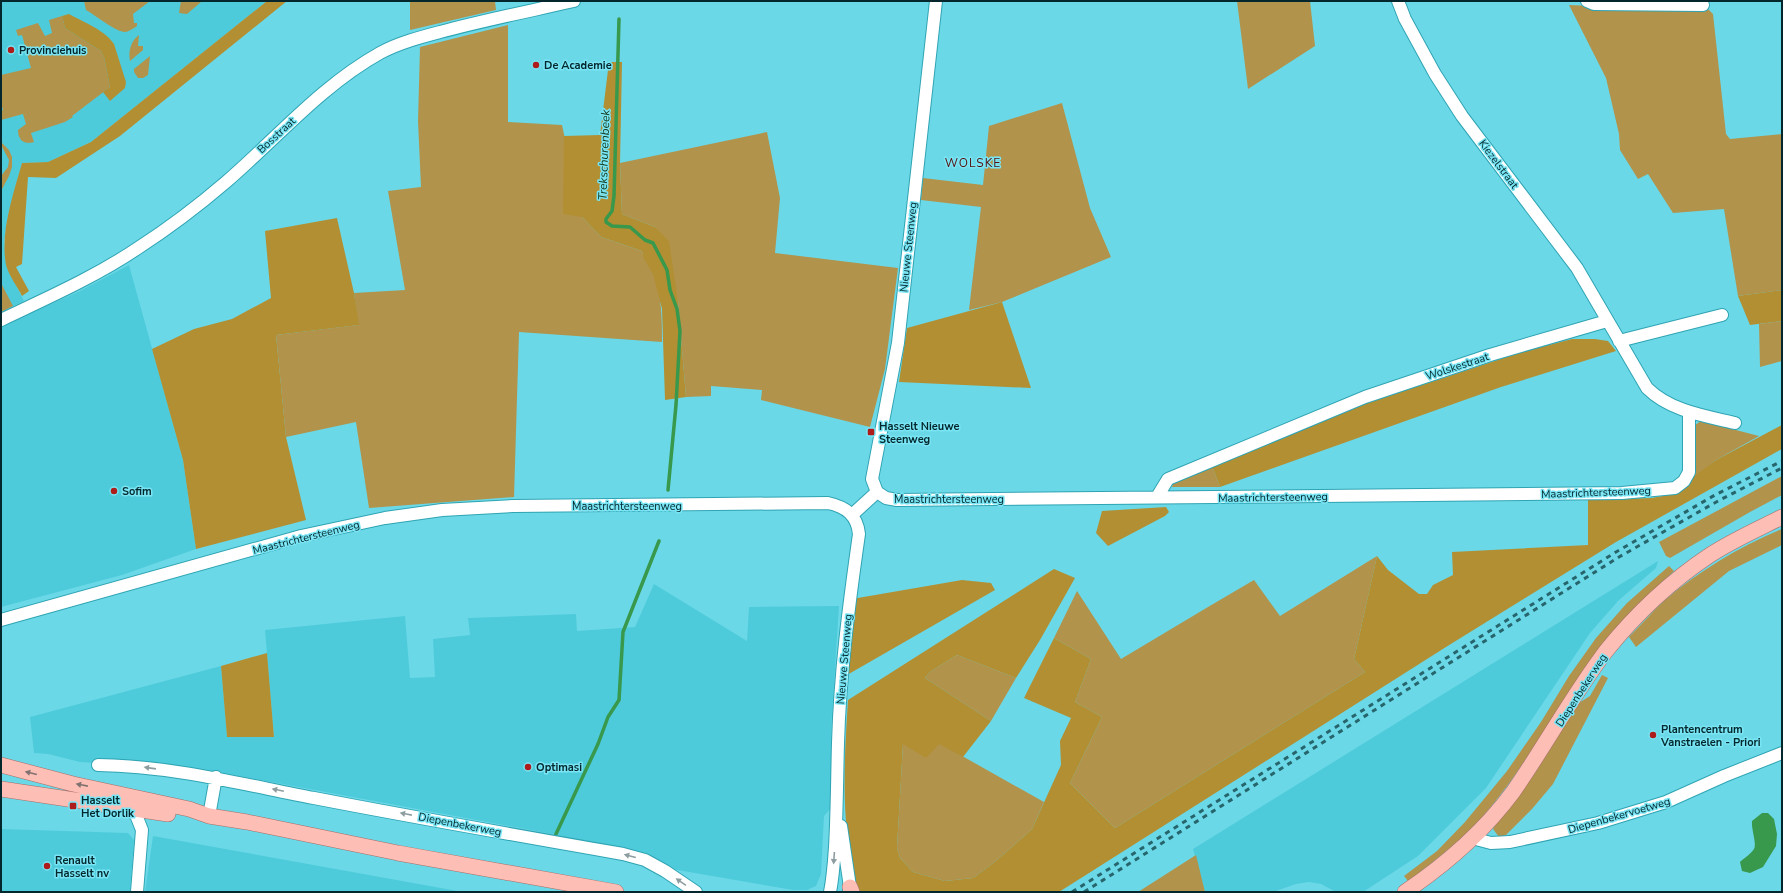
<svg xmlns="http://www.w3.org/2000/svg" width="1783" height="893" viewBox="0 0 1783 893" font-family="'Nunito Sans',sans-serif">
  <style>
    .built { fill: #4ecbda }
    .green { fill: #b1934c }
    .forest { fill: #b28f33 }
    .water { fill: #38984b }
    .lines { fill: none; stroke-linecap: round; stroke-linejoin: round }
    .stream { stroke: #38984b; stroke-width: 3.5 }
    .minor-casing { stroke: #2fa4b3; stroke-width: 14 }
    .major-casing { stroke: #a56d66; stroke-width: 16 }
    .minor { stroke: #fff; stroke-width: 12 }
    .major { stroke: #fdbeb6; stroke-width: 15 }
    .rail { stroke: #27656d; stroke-width: 3; stroke-dasharray: 5 5; stroke-linecap: butt }
    .oneway { fill: #8e9ea0 }
    .oneway2 { fill: #807271 }
    .poi-dot { fill: #ad1c1b; stroke: #79e5f4; stroke-width: 1.5 }
    .labels { text-anchor: middle; stroke-width: 3; stroke-linejoin: round; paint-order: stroke }
    .poi-label { font-size: 11px; font-weight: bold; fill: #03272c; stroke: #79e5f4; text-anchor: start }
    .street-label { font-size: 11px; fill: #03272c; stroke: #79e5f4 }
    .water-label { font-size: 12px; font-style: italic; fill: #123819; stroke: #79e5f4 }
    .neighbourhood-label { font-size: 12px; letter-spacing: 1px; fill: #540f0d; stroke: #79e5f4 }
  </style>
  <rect width="100%" height="100%" fill="#6bd8e7"/>
  <path class="built" d="M 1,1 L 267,1 L 91,142 L 48,162 L 22,163 L 8,215 L 4,242 L 7,267 L 24,301 L 1,312 Z
    M 129,265 L 183,460 L 196,549 L 122,575 L 1,607 L 1,326 L 78,292 Z
    M 1658,561 L 1656,568 L 1618,601 L 1590,633 L 1486,788 L 1418,856 L 1363,892 L 1336,892 L 1321,884 L 1309,882 L 1296,884 L 1273,892 L 1205,892 L 1193,849 Z
    M 654,584 L 747,641 L 749,607 L 839,606 L 831,730 L 831,808 L 824,816 L 821,874 L 816,886 L 807,890 L 793,890 L 666,868 L 552,834 L 228,774 L 149,763 L 97,759 L 96,763 L 80,762 L 48,754 L 34,753 L 30,717 L 221,666 L 227,737 L 274,736 L 265,630 L 405,616 L 410,678 L 435,677 L 433,639 L 470,635 L 468,618 L 576,614 L 577,631 L 635,627 Z
    M 1,829 L 128,833 L 134,840 L 130,892 L 1,892 Z
    M 153,836 L 463,892 L 145,892 Z"/>
  <path class="green" d="M 84,1 L 150,1 L 133,14 L 134,23 L 137,23 L 137,26 C 134,28 129,31 126,32 C 117,33 95,15 86,10 Z
    M 181,1 L 201,2 L 187,14 L 179,13 Z
    M 410,1 L 495,1 L 496,10 L 410,30 Z
    M 1237,1 L 1310,1 L 1315,46 L 1248,89 Z
    M 1569,5 L 1704,11 L 1704,9 L 1708,9 L 1713,14 L 1726,134 L 1730,139 L 1782,134 L 1782,290 L 1738,296 L 1724,209 L 1673,213 L 1648,174 L 1638,179 L 1620,150 L 1619,134 L 1606,78 Z
    M 62,16 L 65,28 L 101,51 L 104,57 L 110,87 L 72,116 L 73,117 L 65,122 L 31,133 L 34,142 C 24,145 18,140 18,130 L 26,124 L 23,114 L 1,120 L 1,111 L 3,110 L 1,104 L 1,75 L 31,68 L 22,35 L 18,36 L 16,30 L 38,23 L 45,36 L 52,33 L 49,20 Z
    M 508,25 L 508,122 L 562,125 L 582,217 L 601,237 L 642,251 C 644,259 649,265 653,273 C 662,295 662,320 662,342 L 519,332 L 514,497 L 369,508 L 356,422 L 286,437 L 276,335 L 358,325 L 354,293 L 405,290 L 388,191 L 421,187 L 418,121 L 420,47 Z
    M 139,35 L 138,46 L 143,46 L 143,50 L 130,61 C 128,51 131,41 139,35 Z
    M 150,56 L 148,75 L 143,78 L 138,78 L 134,72 L 134,69 Z
    M 1062,103 L 1090,208 L 1111,257 L 1002,302 L 969,310 L 981,207 L 921,200 L 923,178 L 983,185 L 989,126 Z
    M 767,132 L 780,198 L 775,253 L 898,268 L 885,369 L 870,427 L 761,400 L 762,390 L 711,386 L 711,396 L 686,397 L 678,301 L 655,227 L 622,214 L 620,163 Z
    M 1,142 L 9,150 L 12,157 L 12,167 L 9,176 L 1,191 L 1,176 L 8,167 L 9,160 L 1,145 Z
    M 1,283 L 13,306 L 1,312 Z
    M 1782,321 L 1782,361 L 1760,367 L 1759,324 Z
    M 1701,421 L 1759,436 L 1716,460 L 1686,484 L 1695,425 Z
    M 1212,466 L 1220,487 L 1172,487 L 1173,483 Z
    M 1782,476 L 1782,495 L 1750,512 L 1670,558 L 1666,556 L 1659,542 Z
    M 1782,529 L 1782,545 L 1729,571 L 1636,647 L 1629,637 C 1641,625 1652,612 1664,601 C 1699,571 1739,547 1782,529 Z
    M 1377,556 L 1354,659 L 1365,672 L 1115,828 L 1070,783 L 1102,717 L 1075,702 L 1091,659 L 1054,638 L 1077,591 L 1121,659 L 1208,607 L 1254,580 L 1280,616 Z
    M 1669,566 L 1674,571 C 1644,598 1614,626 1591,659 C 1556,708 1528,762 1489,809 C 1466,837 1437,859 1408,881 L 1404,876 L 1437,851 L 1465,822 L 1507,771 L 1541,722 L 1569,676 L 1596,638 L 1627,603 Z
    M 957,655 L 1016,678 L 991,721 L 925,678 L 930,672 Z
    M 1602,675 L 1608,678 L 1553,784 L 1532,809 L 1506,835 L 1499,837 L 1493,829 L 1496,824 L 1535,773 L 1579,703 L 1590,696 Z
    M 939,743 L 1044,802 L 1032,829 L 997,860 L 973,878 L 945,881 L 913,872 L 900,858 L 897,848 L 903,744 Z
    M 1196,855 L 1205,892 L 1138,892 Z"/>
  <path class="forest" d="M 267,1 L 287,1 L 120,136 L 56,178 L 28,177 L 22,264 L 16,267 L 29,291 L 22,296 C 17,286 9,276 6,265 C 0,232 13,195 22,163 L 48,162 L 91,142 Z
    M 69,14 C 83,22 105,30 114,44 L 126,82 L 125,88 L 110,101 L 103,92 L 110,87 L 104,57 L 101,51 L 65,28 L 62,16 Z
    M 609,62 L 622,62 L 620,163 L 622,214 L 655,227 L 669,241 L 678,301 L 686,397 L 665,400 L 662,309 L 653,274 L 644,259 L 642,251 L 601,237 L 582,217 L 563,214 L 564,136 L 600,135 Z
    M 337,218 L 354,293 L 359,325 L 276,335 L 286,437 L 306,520 L 196,549 L 183,460 L 152,349 L 194,329 L 232,319 L 271,298 L 265,231 Z
    M 1782,290 L 1782,321 L 1750,325 L 1738,296 Z
    M 1002,302 L 1031,388 L 899,382 L 907,328 Z
    M 1572,339 L 1595,339 L 1608,341 L 1616,351 L 1501,387 L 1220,487 L 1212,466 L 1367,403 L 1522,352 Z
    M 1782,425 L 1782,449 L 1616,542 L 1446,647 L 1059,892 L 858,892 C 840,830 844,763 848,700 L 1054,569 L 1075,578 L 1040,640 L 1016,678 L 957,655 L 930,672 L 925,678 L 991,721 L 963,757 L 939,744 L 926,758 L 903,744 L 897,848 L 900,858 L 913,872 L 945,881 L 973,878 L 997,860 L 1032,829 L 1061,765 L 1060,741 L 1071,718 L 1024,698 L 1054,638 L 1091,659 L 1075,702 L 1102,717 L 1070,783 L 1115,828 L 1365,672 L 1354,659 L 1377,556 L 1388,570 L 1419,594 L 1427,594 L 1433,585 L 1453,575 L 1452,552 L 1588,545 L 1588,500 L 1652,498 L 1673,494 L 1680,491 L 1697,474 L 1716,460 Z
    M 1166,507 L 1169,512 L 1165,516 L 1108,546 L 1096,533 L 1102,511 Z
    M 962,580 L 991,583 L 995,590 L 847,675 L 852,599 Z
    M 267,653 L 274,737 L 227,737 L 221,666 Z"/>
  <path class="water" d="M 1762,813 L 1768,813 L 1774,819 L 1777,834 L 1776,846 L 1763,867 L 1750,873 L 1742,871 L 1740,862 C 1744,858 1751,854 1754,849 C 1757,844 1751,829 1752,821 Z"/>
  <g class="lines">
    <path class="stream" d="M 619,19 L 614,196 L 612,211 L 606,219 L 606,222 L 612,226 L 630,227 L 645,240 L 653,243 L 667,270 L 670,290 L 677,309 L 680,331 L 676,405 L 668,490
      M 556,834 L 598,744 L 608,717 L 619,700 L 623,632 L 659,541"/>
    <g class="minor-casing">
      <path id="minor" d="M 1398,1 L 1405,19 L 1435,74 L 1462,116 L 1577,268 L 1647,388 C 1670,411 1705,416 1735,423
        M 1587,1 L 1594,4 L 1703,5
        M 1,320 C 47,298 95,277 138,248 C 169,228 198,206 226,182 C 277,138 321,86 380,53 C 398,43 421,37 440,32 C 485,20 530,11 574,1
        M 1619,341 L 1722,315
        M 877,492 L 886,498 L 897,500 L 1622,493 L 1675,488 L 1684,481 L 1689,472 L 1689,412
        M 877,492 L 872,479 L 898,343 L 936,1
        M 1157,497 L 1168,479 L 1365,397 L 1490,355 L 1607,321
        M 853,514 L 877,492
        M 1,620 L 301,536 L 385,518 L 442,510 L 513,506 L 828,503 C 846,507 857,515 859,534 C 849,604 840,673 838,743 C 837,778 837,812 835,847 C 834,862 833,877 830,892
        M 98,765 C 172,766 241,784 314,798 C 417,818 520,836 623,854 L 645,860 L 665,871 L 696,892
        M 126,807 L 136,815 L 142,830 L 137,892
        M 209,816 L 216,777
        M 841,826 L 850,887 L 849,892
        M 1472,838 L 1491,843 L 1510,842 L 1598,823 L 1666,802 L 1724,776 L 1782,753"/>
    </g>
    <g class="major-casing">
      <path id="major" d="M 1,765 L 73,784 L 189,809 L 209,816 L 247,822 L 398,853 L 616,892
        M 1,789 L 168,814
        M 850,887 L 852,892
        M 1405,892 C 1445,865 1484,831 1513,792 C 1545,746 1572,696 1606,651 C 1635,615 1671,581 1710,555 C 1733,540 1758,529 1782,517"/>
    </g>
    <use href="#minor" class="minor"/>
    <use href="#major" class="major"/>
    <path class="rail" d="M 1072,892 L 1616,552 L 1715,495 L 1782,461
      M 1084,892 L 1619,557 L 1718,501 L 1782,468"/>
  </g>
  <defs><path id="oneway-solid" d="M-6-.8H1V-3.2L6.5 0L1 3.2V.8H-6Z"/></defs>
  <g class="oneway">
    <use href="#oneway-solid" transform="translate(150 768) rotate(-172)"/>
    <use href="#oneway-solid" transform="translate(278 790) rotate(-168)"/>
    <use href="#oneway-solid" transform="translate(406 814) rotate(-169)"/>
    <use href="#oneway-solid" transform="translate(630 856) rotate(-165)"/>
    <use href="#oneway-solid" transform="translate(834 858) rotate(94)"/>
    <use href="#oneway-solid" transform="translate(681 882) rotate(-146)"/>
  </g>
  <g class="oneway2">
    <use href="#oneway-solid" transform="translate(31 773) rotate(-166)"/>
    <use href="#oneway-solid" transform="translate(82 785) rotate(-169)"/>
  </g>
  <g class="poi-dot">
    <circle cx="11" cy="50" r="4"/>
    <circle cx="536" cy="65" r="4"/>
    <rect x="867" y="428" width="8" height="8" rx="2"/>
    <circle cx="114" cy="491" r="4"/>
    <circle cx="1653" cy="735" r="4"/>
    <circle cx="528" cy="767" r="4"/>
    <rect x="69" y="802" width="8" height="8" rx="2"/>
    <circle cx="47" cy="866" r="4"/>
  </g>
  <g class="labels">
    <g class="poi-label">
      <text x="19" y="54">Provinciehuis</text>
      <text x="544" y="69">De Academie</text>
      <text x="879" y="430">Hasselt Nieuwe<tspan x="879" dy="13">Steenweg</tspan></text>
      <text x="122" y="495">Sofim</text>
      <text x="1661" y="733">Plantencentrum<tspan x="1661" dy="13">Vanstraelen - Priori</tspan></text>
      <text x="536" y="771">Optimasi</text>
      <text x="81" y="804">Hasselt<tspan x="81" dy="13">Het Dorlik</tspan></text>
      <text x="55" y="864">Renault<tspan x="55" dy="13">Hasselt nv</tspan></text>
    </g>
    <g class="street-label">
      <text transform="translate(276 135) rotate(-43)" y="4">Bosstraat</text>
      <text transform="translate(1499 164) rotate(53)" y="4">Kiezelstraat</text>
      <text transform="translate(908 247) rotate(-84)" y="4">Nieuwe Steenweg</text>
      <text transform="translate(1457 366) rotate(-18)" y="4">Wolskestraat</text>
      <text transform="translate(1596 492) rotate(-2)" y="4">Maastrichtersteenweg</text>
      <text transform="translate(1273 497) rotate(-1)" y="4">Maastrichtersteenweg</text>
      <text x="949" y="503">Maastrichtersteenweg</text>
      <text x="627" y="510">Maastrichtersteenweg</text>
      <text transform="translate(306 537) rotate(-14)" y="4">Maastrichtersteenweg</text>
      <text transform="translate(844 659) rotate(-85)" y="4">Nieuwe Steenweg</text>
      <text transform="translate(1581 690) rotate(-57)" y="4">Diepenbekerweg</text>
      <text transform="translate(1619 815) rotate(-16)" y="4">Diepenbekervoetweg</text>
      <text transform="translate(460 824) rotate(11)" y="4">Diepenbekerweg</text>
    </g>
    <g class="water-label">
      <text transform="translate(604 155) rotate(-88)" y="4">Trekschurenbeek</text>
    </g>
    <g class="neighbourhood-label">
      <text x="973" y="167">WOLSKE</text>
    </g>
  </g>
  <rect width="1783" height="893" fill="none" stroke="#03272c" stroke-width="4"/>
</svg>
